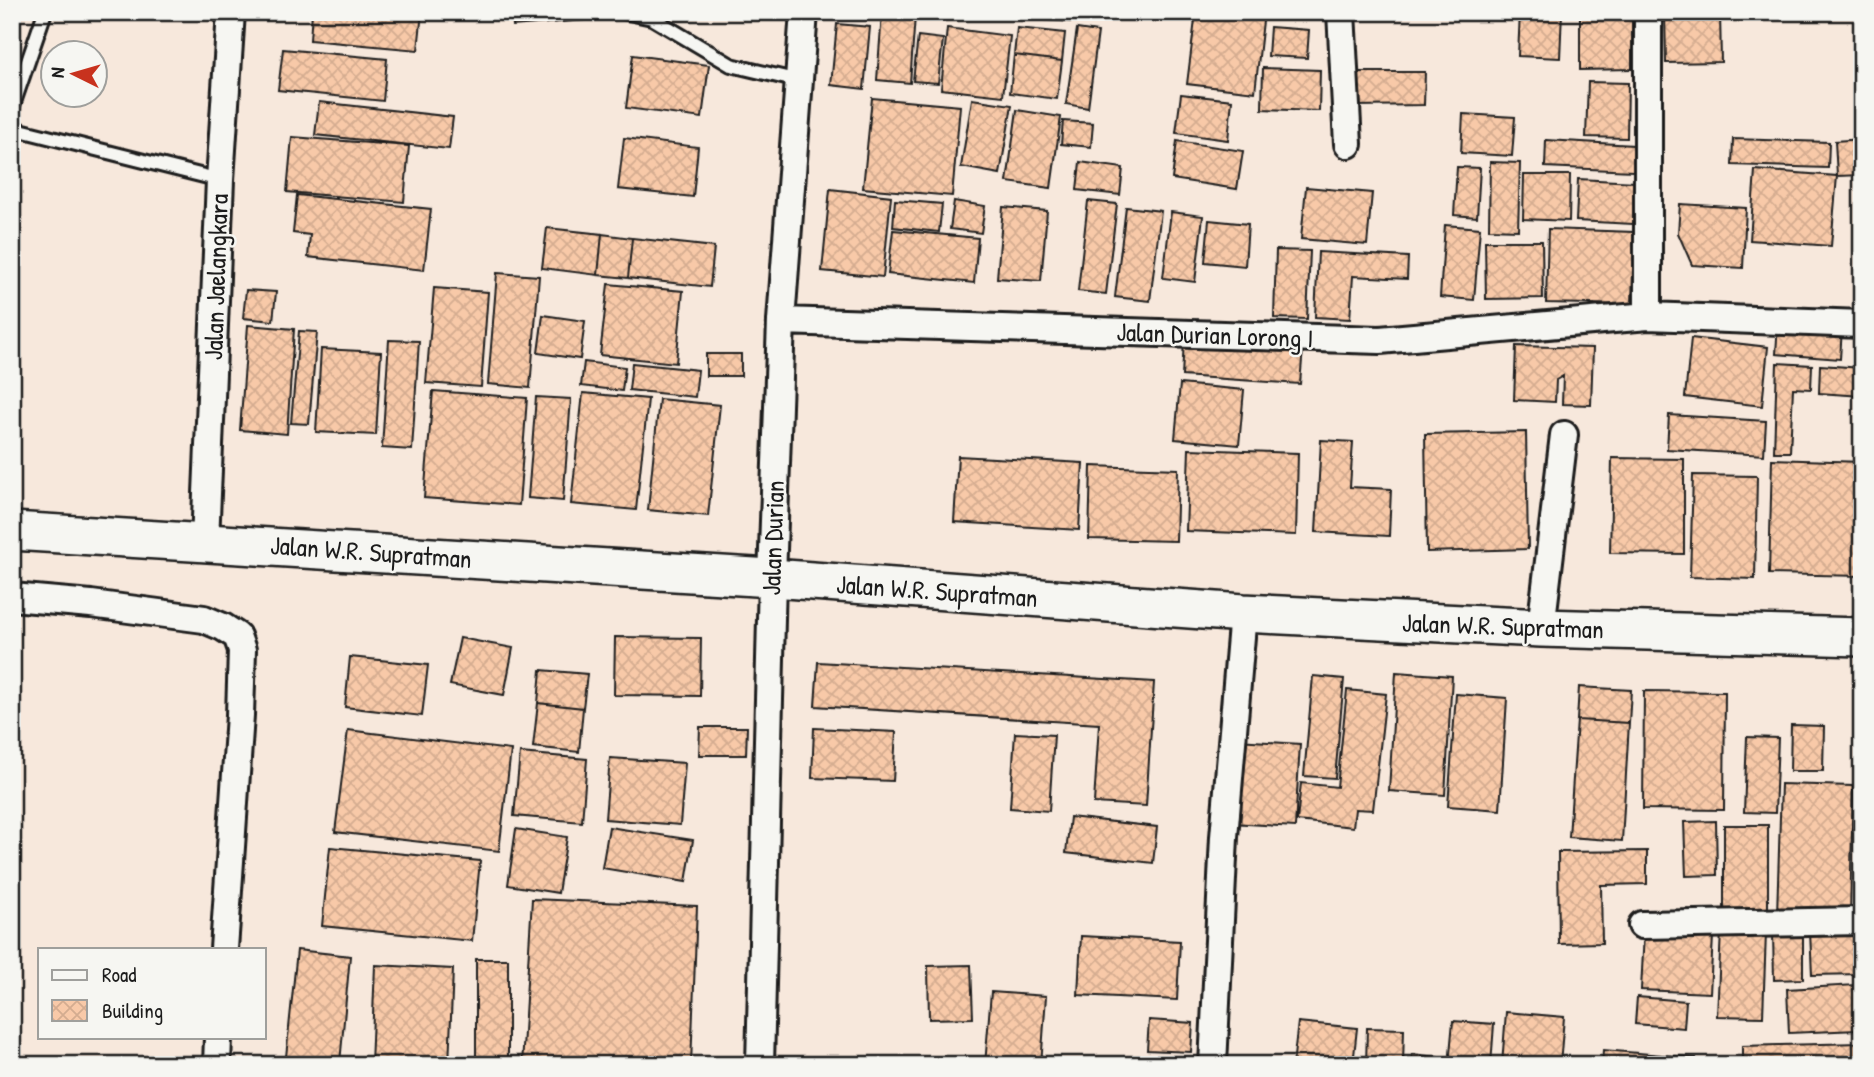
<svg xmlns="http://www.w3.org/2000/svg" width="1874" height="1077" viewBox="0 0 1874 1077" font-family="'Patrick Hand',sans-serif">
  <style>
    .building { fill: url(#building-cross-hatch); stroke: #1c1c1c; stroke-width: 2 }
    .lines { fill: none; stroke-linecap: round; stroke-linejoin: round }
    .lane-casing { stroke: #1c1c1c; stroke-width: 18 }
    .street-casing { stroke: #1c1c1c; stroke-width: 32 }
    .secondary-casing { stroke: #1c1c1c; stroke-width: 42 }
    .lane { stroke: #f6f6f2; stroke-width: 12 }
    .street { stroke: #f6f6f2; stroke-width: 26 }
    .secondary { stroke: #f6f6f2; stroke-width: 37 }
    .labels { text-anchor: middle; stroke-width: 5; stroke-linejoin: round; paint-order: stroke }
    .street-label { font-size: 26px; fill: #1c1c1c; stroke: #f6f6f2 }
  </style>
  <defs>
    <pattern id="building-cross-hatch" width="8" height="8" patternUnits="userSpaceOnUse" patternTransform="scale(1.75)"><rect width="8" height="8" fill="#f8c9a8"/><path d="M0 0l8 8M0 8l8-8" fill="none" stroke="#d4ac90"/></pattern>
  </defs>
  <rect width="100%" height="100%" fill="#f7e8dc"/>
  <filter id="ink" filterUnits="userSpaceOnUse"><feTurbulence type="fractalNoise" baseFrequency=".0143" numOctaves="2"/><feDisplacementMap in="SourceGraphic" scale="14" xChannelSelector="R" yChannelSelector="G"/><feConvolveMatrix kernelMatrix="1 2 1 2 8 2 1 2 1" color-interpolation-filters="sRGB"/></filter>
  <g filter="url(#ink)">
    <path class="building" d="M 312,12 L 422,12 L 418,50 L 310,40 Z
      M 512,12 L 583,12 L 584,20 L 513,26 Z
      M 836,12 L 864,12 L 863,19 L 836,16 Z
      M 1028,12 L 1077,12 L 1077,22 L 1027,19 Z
      M 1196,12 L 1264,12 L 1255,92 L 1187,84 Z
      M 1520,12 L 1562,12 L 1560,58 L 1518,56 Z
      M 1580,12 L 1632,12 L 1632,69 L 1580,70 Z
      M 1665,12 L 1720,12 L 1721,62 L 1666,63 Z
      M 882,14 L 915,16 L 910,83 L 877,80 Z
      M 837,24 L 870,27 L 864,89 L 831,85 Z
      M 1270,27 L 1309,30 L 1307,58 L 1268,56 Z
      M 947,28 L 1010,36 L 1003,96 L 941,89 Z
      M 1017,28 L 1065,33 L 1062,61 L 1014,55 Z
      M 1077,29 L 1098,32 L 1088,108 L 1066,104 Z
      M 918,36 L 943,39 L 938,83 L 913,81 Z
      M 283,49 L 387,59 L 383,101 L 278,90 Z
      M 633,55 L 709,65 L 702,118 L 626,108 Z
      M 1014,55 L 1062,61 L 1057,99 L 1010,93 Z
      M 1263,68 L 1320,70 L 1319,111 L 1262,109 Z
      M 1355,72 L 1425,72 L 1424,105 L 1356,106 Z
      M 1588,82 L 1628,83 L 1627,138 L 1586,137 Z
      M 1181,94 L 1232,100 L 1228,140 L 1176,133 Z
      M 872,98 L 960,106 L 952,196 L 863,188 Z
      M 972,99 L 1012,105 L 1000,174 L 961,167 Z
      M 319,102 L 453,117 L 449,149 L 315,135 Z
      M 1017,110 L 1061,117 L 1051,188 L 1007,182 Z
      M 1463,114 L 1515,117 L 1512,156 L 1461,153 Z
      M 1063,121 L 1093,123 L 1091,147 L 1061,144 Z
      M 292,137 L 409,146 L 404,202 L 287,192 Z
      M 624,138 L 698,147 L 693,197 L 618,189 Z
      M 1733,139 L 1829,142 L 1828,168 L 1732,165 Z
      M 1862,139 L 1862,175 L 1837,176 L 1835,141 Z
      M 1546,140 L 1634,145 L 1633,171 L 1545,167 Z
      M 1177,141 L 1243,151 L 1237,189 L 1172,179 Z
      M 1080,162 L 1123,168 L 1120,195 L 1077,190 Z
      M 1490,162 L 1520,163 L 1518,230 L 1489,229 Z
      M 1457,167 L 1480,168 L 1477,217 L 1454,215 Z
      M 1755,170 L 1837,176 L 1831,246 L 1750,240 Z
      M 1524,175 L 1570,175 L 1569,221 L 1523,219 Z
      M 1578,179 L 1635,182 L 1633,224 L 1576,221 Z
      M 1306,187 L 1372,193 L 1367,245 L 1301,239 Z
      M 830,189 L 891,196 L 883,277 L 822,271 Z
      M 297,195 L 431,209 L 424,270 L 308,257 L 310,235 L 293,233 Z
      M 895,200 L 942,204 L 939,232 L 893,227 Z
      M 954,201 L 985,206 L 981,233 L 950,229 Z
      M 1088,201 L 1117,204 L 1106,294 L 1078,291 Z
      M 1680,204 L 1746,208 L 1743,268 L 1692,265 L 1678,233 Z
      M 1003,207 L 1047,211 L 1041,281 L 997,278 Z
      M 1126,207 L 1161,211 L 1150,301 L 1115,297 Z
      M 1171,212 L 1203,216 L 1195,282 L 1163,278 Z
      M 1209,220 L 1248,224 L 1245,266 L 1205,262 Z
      M 1445,225 L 1480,228 L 1474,300 L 1440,297 Z
      M 547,228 L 602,234 L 598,275 L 542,268 Z
      M 1548,229 L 1634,232 L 1632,305 L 1546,303 Z
      M 893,230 L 978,238 L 974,283 L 888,274 Z
      M 602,234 L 632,238 L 628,278 L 598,275 Z
      M 632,238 L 714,247 L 710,287 L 628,278 Z
      M 1485,241 L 1542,241 L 1543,298 L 1486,299 Z
      M 1276,250 L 1310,251 L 1307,319 L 1274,318 Z
      M 1318,252 L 1408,257 L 1407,279 L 1353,276 L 1350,319 L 1315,317 Z
      M 497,273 L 539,276 L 530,388 L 488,384 Z
      M 608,284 L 683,291 L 676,363 L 600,355 Z
      M 434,288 L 488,292 L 481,387 L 426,383 Z
      M 246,290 L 276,292 L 273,321 L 243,318 Z
      M 543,315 L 585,321 L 580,359 L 538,353 Z
      M 1778,323 L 1842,328 L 1840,359 L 1776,354 Z
      M 248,325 L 294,329 L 287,434 L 240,430 Z
      M 299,331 L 317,332 L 309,424 L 291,423 Z
      M 1691,338 L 1768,347 L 1762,406 L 1685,397 Z
      M 389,340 L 419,341 L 412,450 L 382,448 Z
      M 1184,340 L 1303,348 L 1300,384 L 1182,376 Z
      M 1516,346 L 1593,348 L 1591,405 L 1562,404 L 1563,376 L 1556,380 L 1555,402 L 1514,400 Z
      M 321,349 L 381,352 L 376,435 L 316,432 Z
      M 706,354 L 741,354 L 741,376 L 706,376 Z
      M 584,362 L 625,367 L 622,391 L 581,386 Z
      M 632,363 L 698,370 L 695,397 L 629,390 Z
      M 1777,363 L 1812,365 L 1811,389 L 1793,388 L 1790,452 L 1774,452 Z
      M 1820,365 L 1862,368 L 1862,396 L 1819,393 Z
      M 1180,384 L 1244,390 L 1239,445 L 1175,439 Z
      M 433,391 L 527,398 L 519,505 L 424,498 Z
      M 583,393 L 648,399 L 636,510 L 571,504 Z
      M 536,397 L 571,399 L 563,501 L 528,498 Z
      M 659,399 L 720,405 L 708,516 L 648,510 Z
      M 1669,415 L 1766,421 L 1764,455 L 1667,449 Z
      M 1526,432 L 1528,549 L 1427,552 L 1425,434 Z
      M 1321,440 L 1353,442 L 1350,487 L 1391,489 L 1389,536 L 1316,532 Z
      M 1189,449 L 1298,453 L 1296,535 L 1186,531 Z
      M 958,456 L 1083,463 L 1079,530 L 954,522 Z
      M 1612,458 L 1684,459 L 1684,554 L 1610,553 Z
      M 1772,459 L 1862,462 L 1862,576 L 1769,574 Z
      M 1091,466 L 1178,469 L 1176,541 L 1089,539 Z
      M 1693,475 L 1757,476 L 1755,579 L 1690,577 Z
      M 615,637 L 701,638 L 700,696 L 614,695 Z
      M 460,638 L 513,648 L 504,695 L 450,685 Z
      M 350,657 L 428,665 L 422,716 L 345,707 Z
      M 818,662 L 1154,682 L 1146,806 L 1094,803 L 1099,724 L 815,706 Z
      M 541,670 L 587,674 L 583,708 L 538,703 Z
      M 1396,672 L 1452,676 L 1445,795 L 1389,791 Z
      M 1313,676 L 1344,679 L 1335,778 L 1304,776 Z
      M 1579,687 L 1631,690 L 1629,723 L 1577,720 Z
      M 1347,690 L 1386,694 L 1373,810 L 1355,809 L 1353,827 L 1297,821 L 1301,783 L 1337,787 Z
      M 1644,691 L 1725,692 L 1724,810 L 1643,809 Z
      M 1456,694 L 1507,698 L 1500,810 L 1448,806 Z
      M 538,703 L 583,708 L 579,752 L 533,747 Z
      M 1577,720 L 1629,723 L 1622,841 L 1569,837 Z
      M 1791,725 L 1824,726 L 1823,771 L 1790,771 Z
      M 700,727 L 747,727 L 746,755 L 699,755 Z
      M 814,728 L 896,732 L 893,781 L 812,778 Z
      M 348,730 L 511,750 L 499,851 L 335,832 Z
      M 1015,733 L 1054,735 L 1049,811 L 1010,808 Z
      M 1747,737 L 1778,738 L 1775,813 L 1744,812 Z
      M 1237,740 L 1300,744 L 1295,827 L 1232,823 Z
      M 520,753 L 587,759 L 582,822 L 514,816 Z
      M 610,758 L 685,763 L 680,825 L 605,819 Z
      M 1781,784 L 1853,786 L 1850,917 L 1777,915 Z
      M 1070,817 L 1157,827 L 1153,863 L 1066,853 Z
      M 1716,821 L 1717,875 L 1686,876 L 1684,822 Z
      M 1724,825 L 1768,825 L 1768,911 L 1724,911 Z
      M 609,827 L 693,840 L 686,882 L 602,868 Z
      M 516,829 L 567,837 L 558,893 L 508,885 Z
      M 330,847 L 480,861 L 472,941 L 322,926 Z
      M 1647,851 L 1647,884 L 1601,885 L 1602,943 L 1559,944 L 1558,852 Z
      M 532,899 L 697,906 L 691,1065 L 522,1065 Z
      M 1721,931 L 1766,932 L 1763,1017 L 1717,1016 Z
      M 1862,931 L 1862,974 L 1812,975 L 1810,932 Z
      M 1773,932 L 1803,932 L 1803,979 L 1774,980 Z
      M 1644,933 L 1713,936 L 1710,993 L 1641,990 Z
      M 1081,936 L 1180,941 L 1177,1000 L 1078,995 Z
      M 297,950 L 350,956 L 340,1063 L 286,1057 Z
      M 476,959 L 508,959 L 508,1065 L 476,1065 Z
      M 375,965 L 453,969 L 449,1065 L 371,1065 Z
      M 971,965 L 973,1018 L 929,1019 L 928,966 Z
      M 1856,985 L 1858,1030 L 1789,1033 L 1787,989 Z
      M 991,992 L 1046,996 L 1041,1065 L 985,1065 Z
      M 1637,997 L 1686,1001 L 1684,1028 L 1635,1024 Z
      M 1506,1012 L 1564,1017 L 1560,1065 L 1502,1065 Z
      M 1149,1020 L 1193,1023 L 1191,1052 L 1147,1050 Z
      M 1453,1021 L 1494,1024 L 1491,1065 L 1449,1065 Z
      M 1298,1022 L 1357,1028 L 1353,1065 L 1293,1065 Z
      M 1367,1028 L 1404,1029 L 1403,1065 L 1366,1065 Z
      M 1861,1043 L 1862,1065 L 1742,1065 L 1742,1046 Z
      M 1603,1050 L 1696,1058 L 1695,1065 L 1602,1065 Z
      M 1412,1054 L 1437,1057 L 1436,1065 L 1411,1065 Z"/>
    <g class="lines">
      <g class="lane-casing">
        <path id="lane" d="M 624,12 L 652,18 L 731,65 L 799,81
          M 12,108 L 45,12
          M 12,128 L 220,180"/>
      </g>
      <g class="street-casing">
        <path id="street" d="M 1341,12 L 1348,144
          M 1648,316 L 1648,12
          M 781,321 L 1380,340 L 1648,316 L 1862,324
          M 205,542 L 220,180 L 231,12
          M 12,597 L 91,604 L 204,619 L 223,627 L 237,636 L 242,650 L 240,715 L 224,949
          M 1541,628 L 1564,435
          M 1642,925 L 1862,921
          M 217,1065 L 218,1037
          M 760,1065 L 772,578 L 781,321 L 804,12
          M 1213,1065 L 1224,837 L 1243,613"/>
      </g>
      <g class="secondary-casing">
        <path id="secondary" d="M 12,531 L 772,578 L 1243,613 L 1541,628 L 1862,637"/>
      </g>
      <use href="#lane" class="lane"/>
      <use href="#street" class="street"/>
      <use href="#secondary" class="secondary"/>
    </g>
  </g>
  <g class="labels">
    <g class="street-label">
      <text transform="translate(216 277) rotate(-88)" y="9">Jalan Jaelangkara</text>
      <text transform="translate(1215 335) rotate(2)" y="9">Jalan Durian Lorong I</text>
      <text transform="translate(773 538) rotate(-88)" y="9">Jalan Durian</text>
      <text transform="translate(371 552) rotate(4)" y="9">Jalan W.R. Supratman</text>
      <text transform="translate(937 591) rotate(4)" y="9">Jalan W.R. Supratman</text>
      <text transform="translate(1503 626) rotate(2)" y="9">Jalan W.R. Supratman</text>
    </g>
  </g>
  <rect width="1874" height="1077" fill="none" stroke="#f6f6f2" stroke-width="42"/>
  <rect x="21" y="21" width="1832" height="1035" fill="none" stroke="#1c1c1c" stroke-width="2.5" filter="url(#ink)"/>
  <rect x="38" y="948" width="228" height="91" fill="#f6f6f2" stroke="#9f9f9c" stroke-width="2"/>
  <rect x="52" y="970" width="35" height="10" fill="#f6f6f2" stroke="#9f9f9c" stroke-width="2"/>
  <text x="102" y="982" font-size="21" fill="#1c1c1c">Road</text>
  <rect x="52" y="1000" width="35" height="21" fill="url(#building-cross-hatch)" stroke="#9f9f9c" stroke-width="2"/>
  <text x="102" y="1018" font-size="21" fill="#1c1c1c">Building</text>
  <g transform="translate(74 74) rotate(275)"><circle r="33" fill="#f6f6f2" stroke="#9f9f9c" stroke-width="2"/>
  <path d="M0-5L12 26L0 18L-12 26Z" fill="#c8321e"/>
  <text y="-10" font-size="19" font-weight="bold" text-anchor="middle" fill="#1c1c1c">N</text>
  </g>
</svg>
